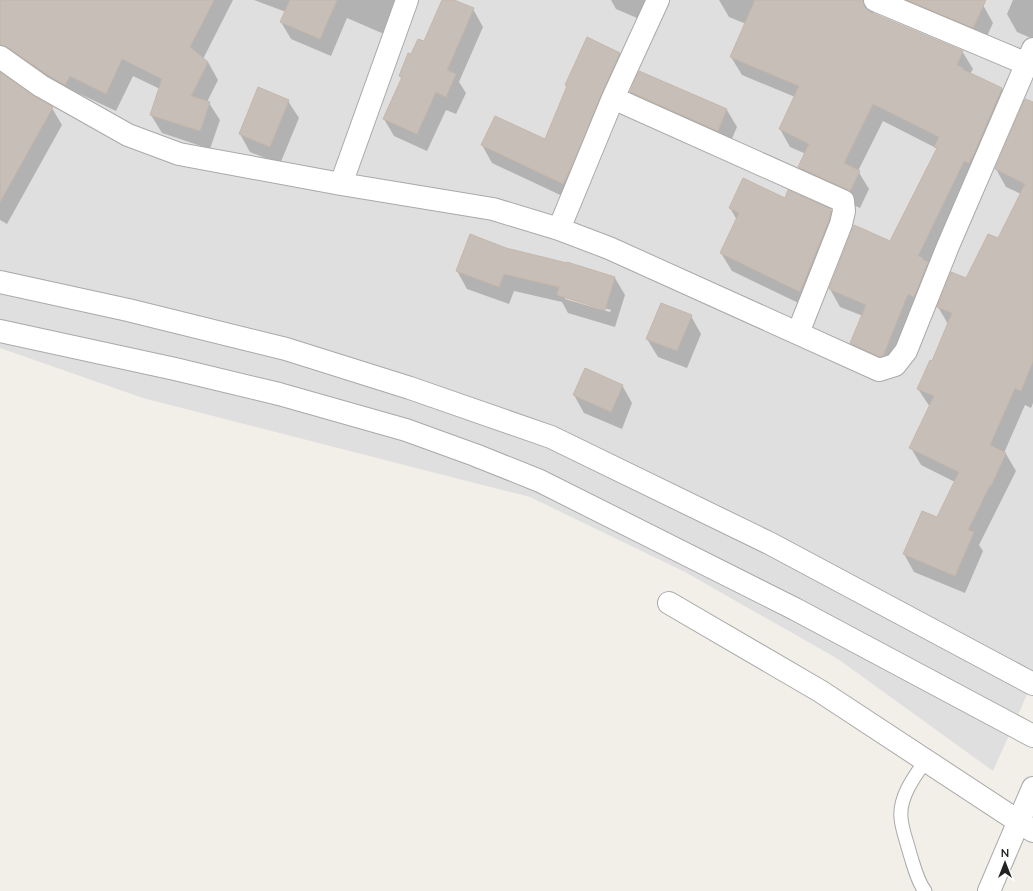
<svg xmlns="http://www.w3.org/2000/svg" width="1033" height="891" viewBox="0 0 1033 891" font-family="Lato,sans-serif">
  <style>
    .residential { fill: #e0dfdf }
    .shadow { fill: #0003; fill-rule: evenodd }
    .building { fill: #c7bfb7; stroke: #c5b6aa }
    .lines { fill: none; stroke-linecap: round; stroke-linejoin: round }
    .service-casing { stroke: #a9a9a9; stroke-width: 15 }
    .minor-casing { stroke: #a9a9a9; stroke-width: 24 }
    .tertiary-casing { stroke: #a9a9a9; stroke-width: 24 }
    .service { stroke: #fff; stroke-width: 13 }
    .minor { stroke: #fff; stroke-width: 22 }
    .tertiary { stroke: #fff; stroke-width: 22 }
  </style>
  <rect width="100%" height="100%" fill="#f2efe8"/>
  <path class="residential" d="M 0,0 L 1033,0 L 1033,681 L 993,771 L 838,659 L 685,572 L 530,497 L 143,398 L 0,348 Z"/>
  <path class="shadow" d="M 0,0 L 233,0 L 203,59 L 208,62 L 218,80 L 207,102 L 209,103 L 220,120 L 210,149 L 162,133 L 151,115 L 160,89 L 133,76 L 116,111 L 80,94 L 75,102 L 0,56 Z
    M 254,0 L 398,0 L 384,34 L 347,18 L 331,56 L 291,39 L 281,22 L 286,12 Z
    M 443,0 L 451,0 L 473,9 L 483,27 L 459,82 L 466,93 L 456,114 L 446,110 L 427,151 L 394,136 L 384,119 L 402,80 L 400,76 L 411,56 L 424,42 Z
    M 611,0 L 670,0 L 668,5 L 661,7 L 651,24 L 616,9 Z
    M 719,0 L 970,0 L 983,5 L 993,23 L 983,45 L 877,8 L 873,13 L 873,14 L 962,51 L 973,69 L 970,74 L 1002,89 L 1012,107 L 893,373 L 862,361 L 851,343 L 863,316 L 840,307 L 830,289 L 890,243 L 937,149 L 936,148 L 883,121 L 858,171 L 869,189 L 860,208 L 810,185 L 800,167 L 806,154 L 790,147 L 780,129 L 795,97 L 742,75 L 731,57 L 746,24 L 729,17 Z
    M 1013,0 L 1033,0 L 1033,39 L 1017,32 L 1007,14 Z
    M 619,53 L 630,71 L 573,201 L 492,163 L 482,145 L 545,140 L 567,88 L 566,85 Z
    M 0,74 L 33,97 L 52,108 L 62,125 L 7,224 L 0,220 Z
    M 631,92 L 727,110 L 737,127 L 728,148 L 641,109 Z
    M 1026,100 L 1033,103 L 1033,403 L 1031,408 L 1025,405 L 1004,453 L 1006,454 L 1016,471 L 979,545 L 983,551 L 965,593 L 914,572 L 904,554 L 938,518 L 955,482 L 921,465 L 911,448 L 930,407 L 918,389 L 933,362 L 948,324 L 938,307 L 966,279 L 999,240 L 1021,194 L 1006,187 L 996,169 Z
    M 288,101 L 299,118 L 280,164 L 250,152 L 240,134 Z
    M 785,199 L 831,210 L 841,228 L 811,309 L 732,271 L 721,253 L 737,220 L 730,208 Z
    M 505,249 L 615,278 L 625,295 L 615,327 L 568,313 L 562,302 L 514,291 L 509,304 L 467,289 L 457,271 ZM 565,297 L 611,310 L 610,312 L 565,299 Z
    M 691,316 L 701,334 L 687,368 L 658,357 L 647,339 Z
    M 622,385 L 632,403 L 622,429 L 584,413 L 574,395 Z"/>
  <path class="building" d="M 0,0 L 214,0 L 190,47 L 208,62 L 191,96 L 210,102 L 200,131 L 150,115 L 162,79 L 122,59 L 106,94 L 70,76 L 65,85 L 48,75 L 7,47 L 0,45 Z
    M 290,0 L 337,0 L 320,39 L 280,22 Z
    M 442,0 L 454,0 L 474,8 L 447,70 L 456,74 L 446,97 L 436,92 L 417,134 L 383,119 L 402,77 L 399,76 L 408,53 L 411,54 L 418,39 L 424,41 Z
    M 755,0 L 863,0 L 865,7 L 870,12 L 963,51 L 957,65 L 963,68 L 962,69 L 1002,88 L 972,158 L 971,158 L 969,163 L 964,161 L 918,256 L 923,258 L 923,260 L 928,262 L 914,297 L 908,294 L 883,356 L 880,357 L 850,343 L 866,305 L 829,289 L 854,225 L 890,241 L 937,148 L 934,147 L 939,137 L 873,104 L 844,163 L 860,171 L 850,191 L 798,167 L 809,144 L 779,129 L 799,86 L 730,57 Z
    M 907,0 L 986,0 L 973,28 Z
    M 587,37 L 620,53 L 602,93 L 572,166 L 563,184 L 481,145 L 495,116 L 545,139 L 567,86 L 565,85 Z
    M 639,71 L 727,109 L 718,131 L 630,92 Z
    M 0,72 L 34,96 L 53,107 L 0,202 Z
    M 258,87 L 289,100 L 270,147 L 239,134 Z
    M 1025,99 L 1033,102 L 1033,361 L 1021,391 L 1015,388 L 990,445 L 1006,453 L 991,486 L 990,485 L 968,530 L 974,532 L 955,576 L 903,554 L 922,511 L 937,517 L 959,472 L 909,448 L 934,396 L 917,389 L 930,360 L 932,361 L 952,313 L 937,307 L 951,272 L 966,278 L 988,234 L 998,238 L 1025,184 L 995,169 Z
    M 743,178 L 785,198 L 788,190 L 831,209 L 829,220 L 800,292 L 720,253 L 739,213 L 729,208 Z
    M 470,234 L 506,248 L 567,263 L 567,262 L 615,277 L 605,310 L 557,295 L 559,287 L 504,274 L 499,287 L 456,271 Z
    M 661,303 L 692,315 L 677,351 L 646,339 Z
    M 585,368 L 623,385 L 611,412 L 573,395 Z"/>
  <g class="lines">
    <g class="service-casing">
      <path id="service" d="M 925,891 C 917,881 914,866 910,854 C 907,842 902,830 901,818 C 899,797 914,777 926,760"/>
    </g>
    <g class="minor-casing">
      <path id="minor" d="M 875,0 L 1027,64
        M 0,57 L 41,86 L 128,135 L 179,154 L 341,184 L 493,209 L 559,229 L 609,248 L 879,370 L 895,365 L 906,351 L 948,246 L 1033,49
        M 613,98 L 843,201 L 844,211 L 841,224 L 798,333
        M 341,184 L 407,0
        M 559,229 L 613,98 L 658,0"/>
    </g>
    <g class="tertiary-casing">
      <path id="tertiary" d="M 0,282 L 128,310 L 286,349 L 410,388 L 551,437 L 771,544 L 1033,684
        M 0,331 L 175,369 L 279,394 L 406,430 L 475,455 L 540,481 L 795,609 L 1033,736
        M 669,603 L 820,691 L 1033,831
        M 989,891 L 1033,788"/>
    </g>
    <use href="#service" class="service"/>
    <use href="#minor" class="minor"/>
    <use href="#tertiary" class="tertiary"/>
  </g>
  <g transform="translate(1005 863)" stroke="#ffffff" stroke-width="3" paint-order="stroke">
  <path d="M0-3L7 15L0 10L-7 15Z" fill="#222222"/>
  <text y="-6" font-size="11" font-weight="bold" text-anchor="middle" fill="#222222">N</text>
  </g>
</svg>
